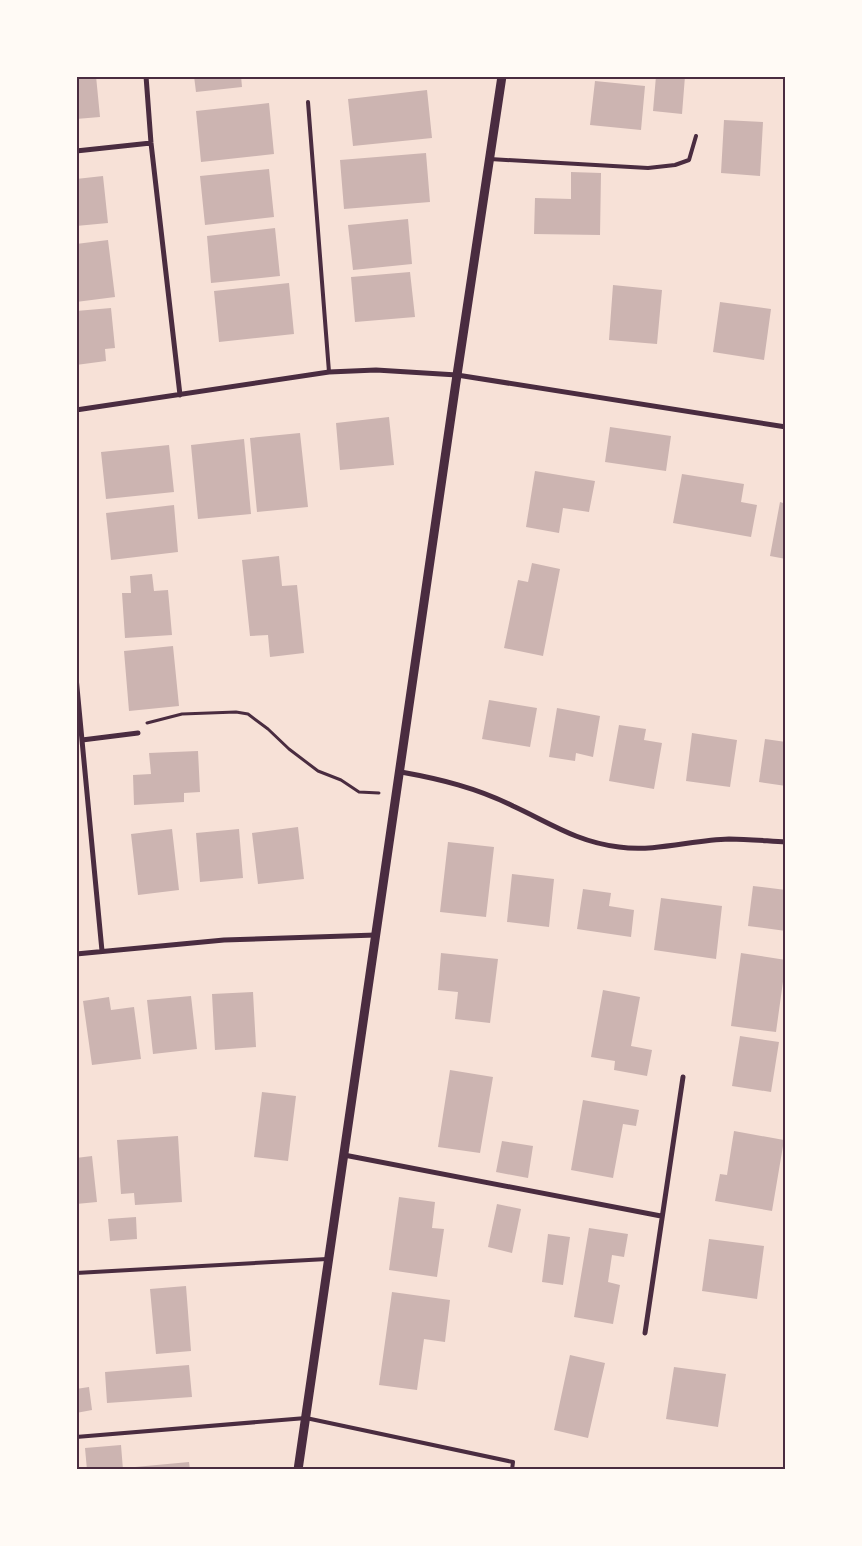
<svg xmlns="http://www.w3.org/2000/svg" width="862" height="1546" viewBox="0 0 862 1546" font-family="'DM Sans',sans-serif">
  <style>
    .building { fill: #ccb4b1 }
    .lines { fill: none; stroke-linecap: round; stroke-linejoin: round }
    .path { stroke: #4a2c40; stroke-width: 3 }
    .service { stroke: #4a2c40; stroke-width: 4 }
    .minor { stroke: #4a2c40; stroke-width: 5 }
    .tertiary { stroke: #4a2c40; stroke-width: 9 }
    .neatline { fill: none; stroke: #4a2c40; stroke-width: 2 }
  </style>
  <rect width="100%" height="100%" fill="#f7e1d7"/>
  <path class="building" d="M 76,76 L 96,76 L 100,117 L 76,119 Z
    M 194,76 L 241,76 L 242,87 L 196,92 Z
    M 656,76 L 685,76 L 682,114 L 653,111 Z
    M 595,81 L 645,86 L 641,130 L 590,125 Z
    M 427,90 L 432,138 L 353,146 L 348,99 Z
    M 269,103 L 274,154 L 201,162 L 196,111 Z
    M 724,120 L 763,122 L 760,176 L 721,173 Z
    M 426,153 L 430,202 L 344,209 L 340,160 Z
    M 269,169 L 274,217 L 205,225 L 200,176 Z
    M 571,172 L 601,173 L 600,235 L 534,234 L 535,198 L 571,199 Z
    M 103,176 L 108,223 L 76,226 L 76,179 Z
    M 408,219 L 412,264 L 353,270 L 348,225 Z
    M 275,228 L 280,276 L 211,283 L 207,236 Z
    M 108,240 L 115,297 L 76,302 L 76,244 Z
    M 410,272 L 415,317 L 355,322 L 351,277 Z
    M 289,283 L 294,334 L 219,342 L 214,291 Z
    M 613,285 L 662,290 L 657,344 L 609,340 Z
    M 720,302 L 771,309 L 764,360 L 713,352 Z
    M 111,308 L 115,348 L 105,349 L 106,361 L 76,365 L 76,311 Z
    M 389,417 L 394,465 L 340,470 L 336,423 Z
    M 610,427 L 671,436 L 666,471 L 605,462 Z
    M 300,433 L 308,507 L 257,512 L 250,438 Z
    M 244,439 L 251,514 L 198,519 L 191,445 Z
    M 169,445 L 174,492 L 106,499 L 101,452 Z
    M 535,471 L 595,481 L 589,512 L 563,508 L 559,533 L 526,527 Z
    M 682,474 L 744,484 L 741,502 L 757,505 L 751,537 L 673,523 Z
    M 780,502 L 786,504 L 786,559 L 770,556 Z
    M 174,505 L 178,552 L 111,560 L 106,513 Z
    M 279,556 L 282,586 L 297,585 L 304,653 L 270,657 L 268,635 L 250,636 L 242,560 Z
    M 532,563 L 560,569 L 543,656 L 504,648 L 518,580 L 528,582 Z
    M 152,574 L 154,591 L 168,590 L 172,635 L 125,638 L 122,593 L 131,593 L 130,576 Z
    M 173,646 L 179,706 L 129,711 L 124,651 Z
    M 489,700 L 537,708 L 530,747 L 482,739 Z
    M 557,708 L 600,716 L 593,757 L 576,753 L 575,761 L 549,757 Z
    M 619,725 L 646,729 L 644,740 L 662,743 L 654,789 L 609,781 Z
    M 692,733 L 737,740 L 730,787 L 686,781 Z
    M 765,739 L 786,742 L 786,786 L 759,782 Z
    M 198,751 L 200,792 L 184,793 L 184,802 L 134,805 L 133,775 L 151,774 L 149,753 Z
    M 298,827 L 304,879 L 258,884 L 252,833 Z
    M 172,829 L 179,890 L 138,895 L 131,834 Z
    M 239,829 L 243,878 L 200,882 L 196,833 Z
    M 448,842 L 494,847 L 486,917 L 440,912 Z
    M 512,874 L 554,879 L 549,927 L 507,922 Z
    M 753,886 L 786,890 L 786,931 L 748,926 Z
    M 583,889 L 611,893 L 609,906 L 634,910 L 631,937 L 577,929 Z
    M 661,898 L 722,906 L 716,959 L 654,950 Z
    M 441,953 L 498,959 L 490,1023 L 455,1019 L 458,992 L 438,990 Z
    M 741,953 L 786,960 L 776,1032 L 731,1026 Z
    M 603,990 L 640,997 L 631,1046 L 652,1050 L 647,1076 L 614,1070 L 615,1061 L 591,1057 Z
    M 253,992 L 256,1047 L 215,1050 L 212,994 Z
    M 191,996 L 197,1049 L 153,1054 L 147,1000 Z
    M 109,997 L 111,1010 L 134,1007 L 141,1059 L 92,1065 L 83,1001 Z
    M 740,1036 L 779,1042 L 771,1092 L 732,1086 Z
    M 450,1070 L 493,1077 L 480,1153 L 438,1147 Z
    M 262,1092 L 296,1096 L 288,1161 L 254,1157 Z
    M 583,1100 L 639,1110 L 636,1126 L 623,1124 L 613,1178 L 571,1170 Z
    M 734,1131 L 784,1140 L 772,1211 L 715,1201 L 720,1174 L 727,1175 Z
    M 178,1136 L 182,1202 L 135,1205 L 134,1193 L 121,1194 L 117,1140 Z
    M 502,1141 L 533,1146 L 528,1178 L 496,1172 Z
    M 92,1156 L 97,1202 L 76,1204 L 76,1158 Z
    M 399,1197 L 435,1202 L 432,1228 L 444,1229 L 437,1277 L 389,1270 Z
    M 497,1204 L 521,1209 L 512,1253 L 488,1247 Z
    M 136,1217 L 137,1239 L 110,1241 L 108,1219 Z
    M 589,1228 L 628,1234 L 624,1257 L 612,1255 L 608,1282 L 620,1285 L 613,1324 L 574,1317 Z
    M 548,1234 L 570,1237 L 563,1285 L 542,1282 Z
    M 709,1239 L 764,1246 L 757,1299 L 702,1291 Z
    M 186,1286 L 191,1351 L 156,1354 L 150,1289 Z
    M 392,1292 L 450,1300 L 445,1342 L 424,1339 L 417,1390 L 379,1385 Z
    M 570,1355 L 605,1363 L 588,1438 L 554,1430 Z
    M 189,1365 L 192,1397 L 107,1403 L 105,1372 Z
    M 674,1367 L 726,1374 L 718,1427 L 666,1419 Z
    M 89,1387 L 92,1410 L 76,1413 L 76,1389 Z
    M 121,1445 L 123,1470 L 87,1470 L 85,1448 Z
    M 189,1462 L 190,1470 L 135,1470 L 135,1467 Z"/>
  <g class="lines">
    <path class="path" d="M 147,723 L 182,714 L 236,712 L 248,714 L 268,729 L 289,749 L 318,771 L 341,780 L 359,792 L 379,793"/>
    <path class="service" d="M 308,102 L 329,372
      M 490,159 L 648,168 L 675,165 L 689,160 L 696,136
      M 76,1273 L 327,1259
      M 76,1437 L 306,1418 L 513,1462 L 512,1470"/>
    <path class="minor" d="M 146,76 L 151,143 L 180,395
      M 76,151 L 151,143
      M 76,410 L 329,372 L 376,370 L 457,375 L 786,427
      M 76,677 L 102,951
      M 82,740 L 138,733
      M 401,772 C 440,779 477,788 513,806 C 550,823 577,842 619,847 C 656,852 692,840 729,839 C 748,839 767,841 786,842
      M 76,954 L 224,940 L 376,935
      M 344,1155 L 661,1216
      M 645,1333 L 683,1077"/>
    <path class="tertiary" d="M 298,1470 L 457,375 L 502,76"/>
  </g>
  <rect width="862" height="1546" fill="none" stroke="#fffaf5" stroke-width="155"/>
  <rect x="78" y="78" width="706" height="1390" class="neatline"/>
</svg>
